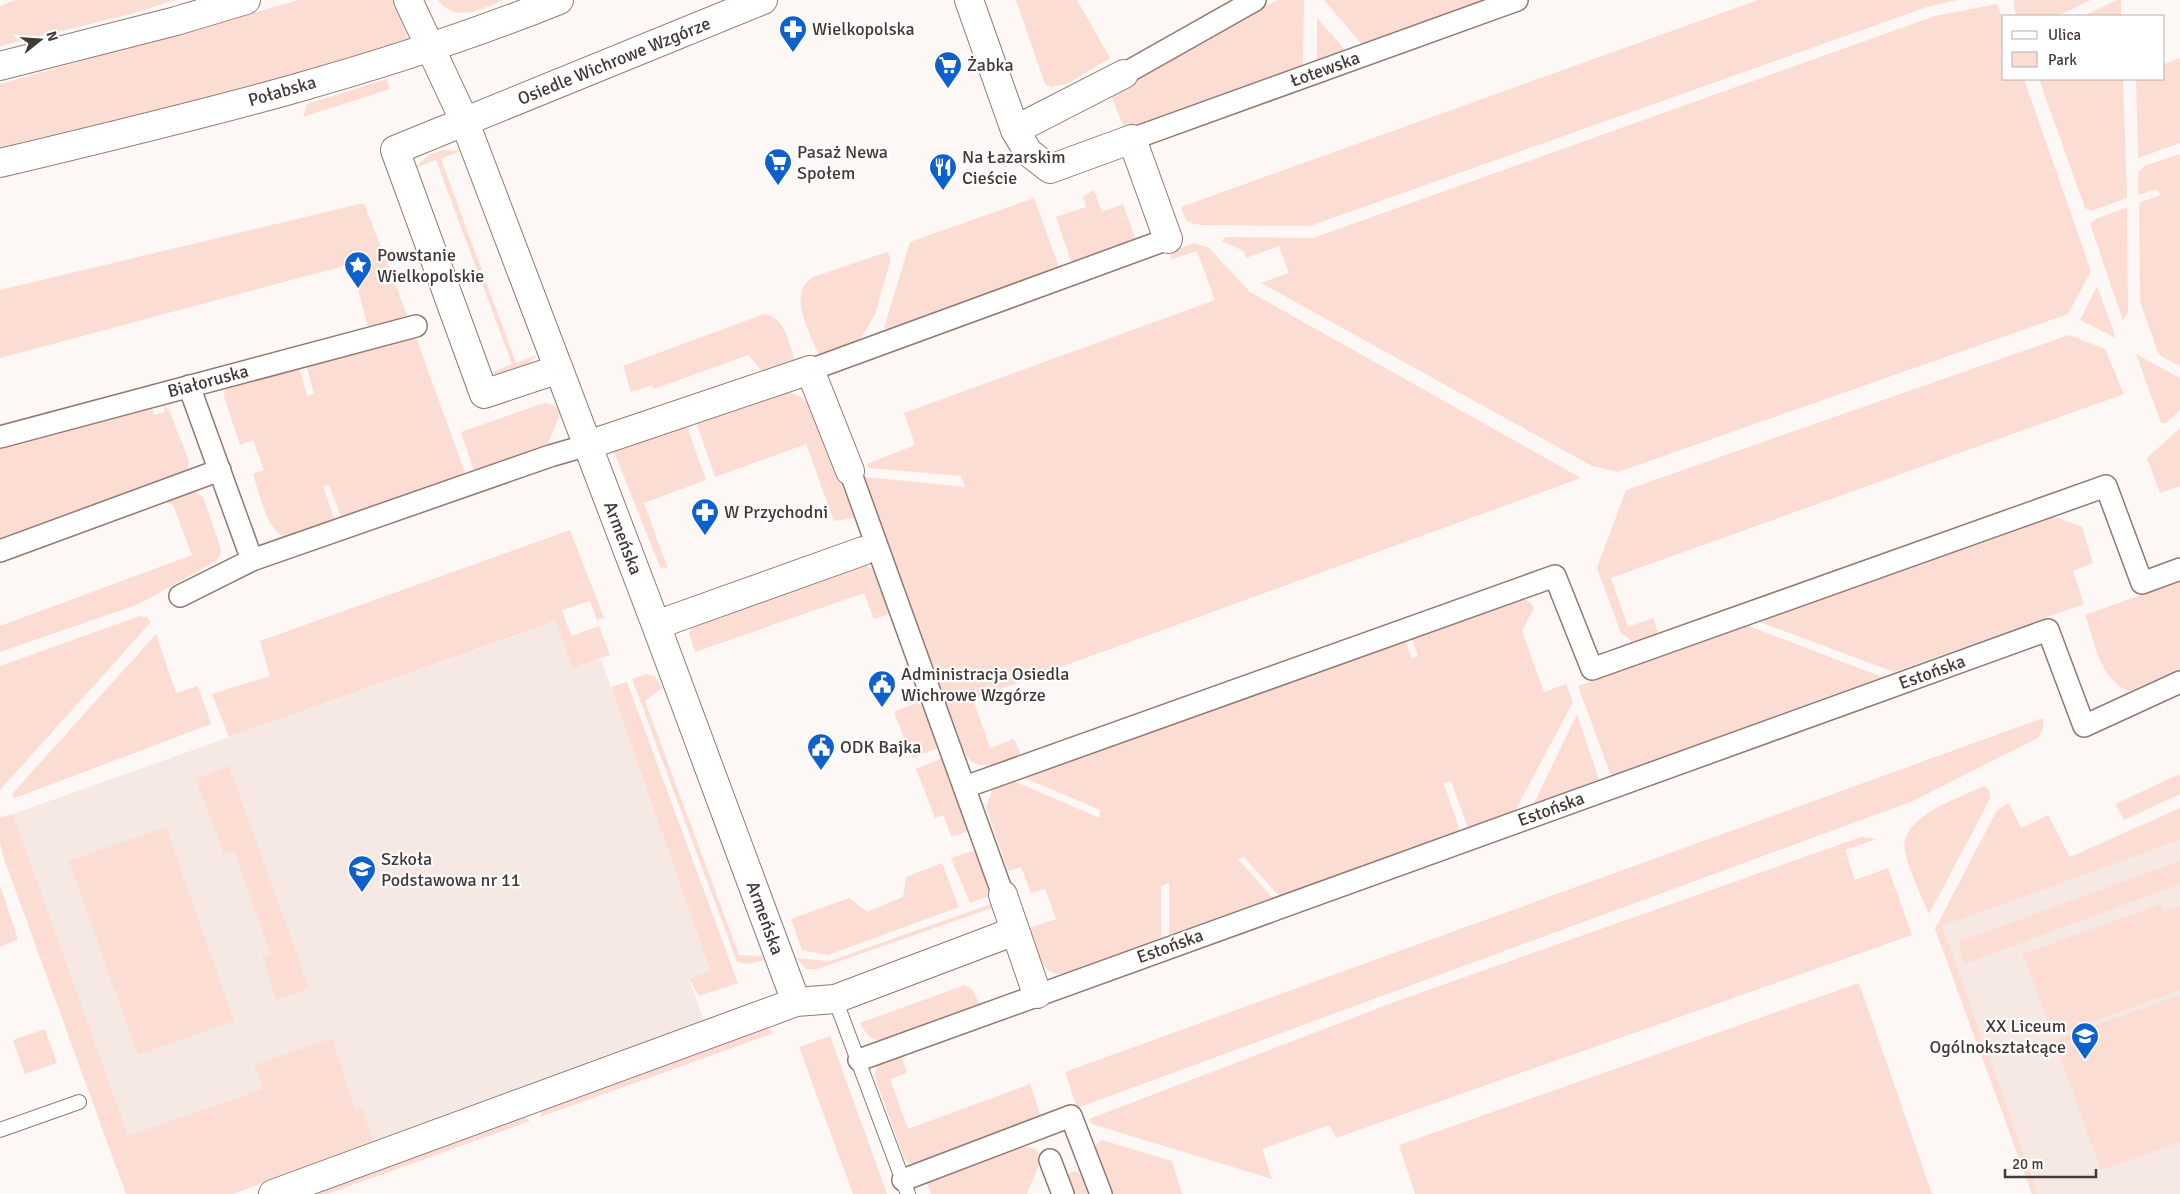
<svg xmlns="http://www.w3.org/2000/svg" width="2180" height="1194" viewBox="0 0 2180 1194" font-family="Signika,sans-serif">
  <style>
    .built { fill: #f6e8e3 }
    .green { fill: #fbddd4 }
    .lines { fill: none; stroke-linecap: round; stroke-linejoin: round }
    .service-casing { stroke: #917972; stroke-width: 16 }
    .pedestrian-casing { stroke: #917972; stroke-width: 24 }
    .minor-casing { stroke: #917972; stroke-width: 30 }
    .tertiary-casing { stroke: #917972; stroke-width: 30 }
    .service { stroke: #fff; stroke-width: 14 }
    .pedestrian { stroke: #fff; stroke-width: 21 }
    .minor { stroke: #fff; stroke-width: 28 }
    .tertiary { stroke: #fff; stroke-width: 28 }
    .labels { text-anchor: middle; stroke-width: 4.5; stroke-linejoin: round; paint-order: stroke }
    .poi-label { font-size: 18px; fill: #443936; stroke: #fff; text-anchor: start }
    .street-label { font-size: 18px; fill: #443936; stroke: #fff }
  </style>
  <rect width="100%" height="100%" fill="#fdf7f6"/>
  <path class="built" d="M 557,621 L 573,668 L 601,659 L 710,972 L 689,980 L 706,1025 L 232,1194 L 148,1194 L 13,814 Z
    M 2180,840 L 2180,1194 L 2038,1194 L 1941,926 Z"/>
  <path class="green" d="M 16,0 L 175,0 L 131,14 L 0,46 L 0,6 Z
    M 299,0 L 395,0 L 408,39 L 260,85 L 0,148 L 0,84 Z
    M 438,0 L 504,0 C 481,9 456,24 438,0 Z
    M 1016,0 L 1077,0 L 1110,58 L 1067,84 L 1051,87 L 1045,84 Z
    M 1277,0 L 1303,0 L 1304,2 L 1303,66 L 1126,131 L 1110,94 Z
    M 1324,0 L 1490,0 L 1364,47 Z
    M 1758,0 L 1957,0 L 1927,7 L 1310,226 L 1201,225 C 1187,223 1185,221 1181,207 Z
    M 2015,0 L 2091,0 L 2057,16 L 2017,16 L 2013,5 Z
    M 2117,0 L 2121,0 L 2121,16 L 2083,16 Z
    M 1997,4 L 2004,22 L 2004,79 L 2024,79 L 2091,271 L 2068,314 L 1618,472 L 1592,466 L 1261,283 L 1289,273 L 1279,246 L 1246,258 L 1244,251 L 1222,241 L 1226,237 L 1313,238 L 1935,16 Z
    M 1317,18 L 1348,53 L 1317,63 Z
    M 2180,58 L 2180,143 L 2138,158 L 2136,79 L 2164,79 L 2164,64 Z
    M 387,79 L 390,89 L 303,117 L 307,104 Z
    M 2039,79 L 2123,79 L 2127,198 L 2091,211 L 2085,208 Z
    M 443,150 L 460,151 L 441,159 L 516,363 L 537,355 C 527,368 506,378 491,373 L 512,364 L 436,160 L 414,168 L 429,155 Z
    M 2180,154 L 2180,366 L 2159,355 L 2140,301 L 2139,203 L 2160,195 L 2157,189 L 2138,195 L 2138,173 L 2144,166 Z
    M 1094,190 L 1102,212 L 1123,204 L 1135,238 L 1134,241 L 1072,264 L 1056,217 L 1086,207 L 1083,197 Z
    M 1034,198 L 1060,270 L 893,330 L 884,328 L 910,242 Z
    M 364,203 L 408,317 L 368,327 L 351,264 L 0,358 L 0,290 Z
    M 2127,207 L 2128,312 L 2123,321 L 2090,224 L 2096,219 Z
    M 1195,243 L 1209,248 L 1250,292 L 1581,478 L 973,699 L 990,748 L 1014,739 L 1021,755 C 1003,762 978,775 965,754 L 864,483 L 865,477 L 965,487 L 961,476 L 868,468 L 867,464 L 915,445 L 904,413 L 1215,300 L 1197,251 L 1172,259 L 1169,252 Z
    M 887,252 L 891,258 L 875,315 L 857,344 L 820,358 C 812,336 785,294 813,277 Z
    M 2097,286 L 2116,338 L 2080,320 Z
    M 764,314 C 785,316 788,342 795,360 L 762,371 L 748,355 L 654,389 L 652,385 L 631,392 L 623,366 Z
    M 415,335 L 466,475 L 342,519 L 329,485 L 323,486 L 335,521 C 321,526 305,535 290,537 C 269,540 258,490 253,474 L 264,470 L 253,440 L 240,445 L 224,397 L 225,388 L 299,366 L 307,396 L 314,394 L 306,364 Z
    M 2069,335 L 2105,349 L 2124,394 L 1611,578 L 1628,627 L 1653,618 L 1659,636 L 1634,643 L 1621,633 L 1597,568 L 1626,490 Z
    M 2136,354 L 2180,378 L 2180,410 L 2166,423 L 2161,423 Z
    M 786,390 L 804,399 L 813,412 L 854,518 L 834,521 L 806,444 L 715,477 L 696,422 Z
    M 544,403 C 553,404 557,406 560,414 L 548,444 L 474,471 L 461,432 Z
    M 163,404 L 169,410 L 189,461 L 188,472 L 0,541 L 0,447 L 152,406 L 154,415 L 165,412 Z
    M 686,424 L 706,480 L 644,503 L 668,569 L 660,567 L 613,449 Z
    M 2180,428 L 2180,486 L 2160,493 L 2147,458 Z
    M 194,491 L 203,497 L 220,546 L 221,553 L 216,561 L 139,604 L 0,652 L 0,626 L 192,555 L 173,505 L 165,501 Z
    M 2050,515 L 2082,527 L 2093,563 L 2073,571 L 2084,604 L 1894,672 L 1757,621 Z
    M 570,530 L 604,618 L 597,620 L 590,601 L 562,610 L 571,636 L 599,626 L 610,655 L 573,668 L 556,621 L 229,737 L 212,694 L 270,676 L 260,641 Z
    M 863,563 L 873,570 L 888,610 L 887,615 L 874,619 L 864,593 L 695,652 L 689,633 L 694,624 Z
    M 2180,581 L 2180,669 L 2129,691 C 2100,681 2095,642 2085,615 Z
    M 1523,599 L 1530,602 L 1534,608 L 1522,631 L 1544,692 L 1566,684 L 1573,702 L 1515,811 L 1468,828 L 1451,781 L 1444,784 L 1460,831 L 1279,896 L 1244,857 L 1238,859 L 1273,898 L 1169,935 L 1169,883 L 1161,886 L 1161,938 L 1067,974 C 1039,978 1037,949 1029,928 L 1056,919 L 1045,889 L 1031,893 L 1021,867 L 1008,871 L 986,807 L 993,788 L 1009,779 L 1100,818 L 1100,810 L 1020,776 L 1404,637 L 1412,659 L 1418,656 L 1410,635 Z
    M 140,616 L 147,617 L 151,622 L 0,790 L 0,666 Z
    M 1746,625 L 1882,677 L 1611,776 L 1578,686 Z
    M 156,634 L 176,693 L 198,686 L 211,724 L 15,798 L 12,794 Z
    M 647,674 L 655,676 L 662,688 L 645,701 L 739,955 L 762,956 L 764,960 L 749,964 L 737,962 L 632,679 Z
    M 627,682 L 738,983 L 699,996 L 689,979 L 710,971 L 611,687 Z
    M 916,703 L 924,706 L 940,747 L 912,758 L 894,712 Z
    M 1577,714 L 1599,779 L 1533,805 Z
    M 2043,718 L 2043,729 L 2038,738 L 1913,801 L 1077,1108 L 1065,1072 Z
    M 945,757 L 971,830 L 952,837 L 943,815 L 935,818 L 916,769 Z
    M 229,766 L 309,988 L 276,1000 L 263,957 L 271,954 L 234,851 L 224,854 L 196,779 Z
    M 2180,774 L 2180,794 L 2124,820 L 2115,804 Z
    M 1984,786 L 1990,791 L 1990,799 L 1929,914 C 1921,894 1909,872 1905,851 C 1898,817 1960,798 1984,786 Z
    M 2009,803 L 2021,828 L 2048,815 L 2070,857 L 2180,808 L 2180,840 L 1942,926 L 2038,1194 L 2032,1194 L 1935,929 L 1997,810 Z
    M 13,814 L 128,1136 L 263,1089 L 255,1065 L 332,1038 L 355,1110 L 362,1109 L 374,1143 L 232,1194 L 126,1194 L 3,856 L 0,842 L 0,818 Z
    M 166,827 L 234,1021 L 138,1055 L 69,861 Z
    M 1861,837 L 1877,839 L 1845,850 L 1855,880 L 1888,868 L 1912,935 L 1336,1138 L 1329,1125 L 1262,1149 L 1272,1179 L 1092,1124 L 1089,1119 L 1397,1001 Z
    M 972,851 L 979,853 L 995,894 L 970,903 L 951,858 Z
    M 2180,861 L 2180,884 L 1964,964 L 1958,942 Z
    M 942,863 L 959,907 L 828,955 L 802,950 L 791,919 L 849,898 L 867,912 L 903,897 L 906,877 Z
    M 0,885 L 18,939 L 0,947 Z
    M 991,904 L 992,908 L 817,969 L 806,969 L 796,958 L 830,961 Z
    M 2161,904 L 2164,912 L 2180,906 L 2180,990 L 2053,1036 L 2023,954 Z
    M 1859,983 L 1932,1194 L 1415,1194 L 1399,1145 Z
    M 965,985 L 972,989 L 980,1005 L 883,1041 C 872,1041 865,1033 860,1023 Z
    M 2180,995 L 2180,1142 L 2101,1170 L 2054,1040 Z
    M 767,1027 L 774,1033 L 540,1117 L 543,1107 Z
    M 45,1029 L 57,1063 L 25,1074 L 13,1040 Z
    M 830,1036 L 887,1194 L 853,1194 L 799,1047 Z
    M 901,1055 L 907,1073 L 890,1079 L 908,1129 L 1030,1084 L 1041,1117 L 917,1165 L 909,1163 L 904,1158 L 874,1075 L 878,1065 Z
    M 522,1115 L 530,1121 L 327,1194 L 303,1194 Z
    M 1102,1140 L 1172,1161 L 1182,1194 L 1113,1194 L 1096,1148 L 1096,1144 Z
    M 1021,1146 L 1036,1149 L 1041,1160 L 1027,1194 L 931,1194 L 926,1181 Z
    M 1074,1171 L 1084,1176 L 1091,1194 L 1072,1194 L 1068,1175 Z"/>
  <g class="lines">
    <g class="service-casing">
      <path id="service" d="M 835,999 L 908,1194
        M 0,1130 L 79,1102"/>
    </g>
    <g class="pedestrian-casing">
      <path id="pedestrian" d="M 1124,74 L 1255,0
        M 1132,139 L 1517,0
        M 810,370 L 1168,239
        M 189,386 L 252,560
        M 0,437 L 416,326
        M 850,471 L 1003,895
        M 0,551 L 220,470
        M 180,596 L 252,560 L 550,456 L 588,445
        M 965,787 L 1555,576 L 1592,669 L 2106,486 L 2142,583 L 2180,569
        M 859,1060 L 2048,630 L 2084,726 L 2180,682
        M 1050,1160 L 1063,1194
        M 903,1180 L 1071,1116 L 1101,1194"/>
    </g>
    <g class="minor-casing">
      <path id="minor" d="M 969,0 L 1015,130 L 1028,152 L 1050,169 L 1132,139 L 1168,239
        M 430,47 L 464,120 L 656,625 L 796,1002
        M 1015,130 L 1124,74
        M 559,369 L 484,394 L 395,150 L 763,0
        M 588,445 L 810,370 L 850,471
        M 656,625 L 863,551
        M 1003,895 L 1037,994
        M 273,1194 L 796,1002 L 835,999 L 1015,931"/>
    </g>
    <g class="tertiary-casing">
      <path id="tertiary" d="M 408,0 L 430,47
        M 0,66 L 176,21 L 246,0
        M 0,163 C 188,118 379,73 559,0"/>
    </g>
    <use href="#service" class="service"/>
    <use href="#pedestrian" class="pedestrian"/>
    <use href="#minor" class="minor"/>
    <use href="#tertiary" class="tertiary"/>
  </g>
  <defs>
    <g id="pharmacy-pin" transform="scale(1.4375)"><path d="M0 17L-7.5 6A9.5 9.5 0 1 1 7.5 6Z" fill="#0e61cb" stroke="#fff"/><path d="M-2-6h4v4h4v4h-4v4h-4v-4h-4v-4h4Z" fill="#fff"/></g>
    <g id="supermarket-pin" transform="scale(1.4375)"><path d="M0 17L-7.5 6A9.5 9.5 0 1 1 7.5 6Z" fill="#0e61cb" stroke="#fff"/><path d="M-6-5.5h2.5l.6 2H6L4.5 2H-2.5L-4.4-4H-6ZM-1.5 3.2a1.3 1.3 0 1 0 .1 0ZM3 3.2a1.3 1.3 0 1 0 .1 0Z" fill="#fff"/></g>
    <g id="restaurant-pin" transform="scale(1.4375)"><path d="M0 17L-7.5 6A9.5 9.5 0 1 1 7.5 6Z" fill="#0e61cb" stroke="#fff"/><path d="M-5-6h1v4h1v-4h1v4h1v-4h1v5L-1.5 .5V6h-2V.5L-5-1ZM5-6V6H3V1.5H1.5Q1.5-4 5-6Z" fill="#fff"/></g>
    <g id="sight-pin" transform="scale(1.4375)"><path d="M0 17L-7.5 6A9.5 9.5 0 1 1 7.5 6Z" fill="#0e61cb" stroke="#fff"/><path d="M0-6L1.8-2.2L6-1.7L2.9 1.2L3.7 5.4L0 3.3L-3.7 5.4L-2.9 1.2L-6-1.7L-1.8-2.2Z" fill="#fff"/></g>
    <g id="civic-pin" transform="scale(1.4375)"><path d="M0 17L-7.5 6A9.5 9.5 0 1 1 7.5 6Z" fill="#0e61cb" stroke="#fff"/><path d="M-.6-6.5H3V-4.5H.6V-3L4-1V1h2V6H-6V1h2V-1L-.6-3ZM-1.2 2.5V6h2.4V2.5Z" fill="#fff"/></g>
    <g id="school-pin" transform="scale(1.4375)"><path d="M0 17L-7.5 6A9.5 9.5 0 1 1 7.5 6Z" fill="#0e61cb" stroke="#fff"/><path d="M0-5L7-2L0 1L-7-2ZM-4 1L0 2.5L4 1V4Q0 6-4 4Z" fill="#fff"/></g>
  </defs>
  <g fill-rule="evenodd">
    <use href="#pharmacy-pin" x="793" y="29"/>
    <use href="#supermarket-pin" x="948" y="65"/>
    <use href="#supermarket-pin" x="778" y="162"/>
    <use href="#restaurant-pin" x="943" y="167"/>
    <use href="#sight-pin" x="358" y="265"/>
    <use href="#pharmacy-pin" x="705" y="512"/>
    <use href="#civic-pin" x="882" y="684"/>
    <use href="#civic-pin" x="821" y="747"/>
    <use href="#school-pin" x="362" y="869"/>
    <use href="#school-pin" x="2085" y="1036"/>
  </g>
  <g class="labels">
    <g class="poi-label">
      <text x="812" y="35">Wielkopolska</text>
      <text x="967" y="71">Żabka</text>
      <text x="797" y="158">Pasaż Newa<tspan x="797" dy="21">Społem</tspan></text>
      <text x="962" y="163">Na Łazarskim<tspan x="962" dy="21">Cieście</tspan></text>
      <text x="377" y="261">Powstanie<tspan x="377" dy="21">Wielkopolskie</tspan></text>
      <text x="724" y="518">W Przychodni</text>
      <text x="901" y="680">Administracja Osiedla<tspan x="901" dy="21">Wichrowe Wzgórze</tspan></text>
      <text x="840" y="753">ODK Bajka</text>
      <text x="381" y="865">Szkoła<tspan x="381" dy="21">Podstawowa nr 11</tspan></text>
      <text x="2066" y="1032" text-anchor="end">XX Liceum<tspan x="2066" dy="21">Ogólnokształcące</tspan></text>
    </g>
    <g class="street-label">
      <text transform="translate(614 61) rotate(-22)" y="6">Osiedle Wichrowe Wzgórze</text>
      <text transform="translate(1325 69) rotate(-20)" y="6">Łotewska</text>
      <text transform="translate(282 91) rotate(-16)" y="6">Połabska</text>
      <text transform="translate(208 381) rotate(-15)" y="6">Białoruska</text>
      <text transform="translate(623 538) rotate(69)" y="6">Armeńska</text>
      <text transform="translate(1932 672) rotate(-20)" y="6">Estońska</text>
      <text transform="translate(1551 809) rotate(-20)" y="6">Estońska</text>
      <text transform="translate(765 918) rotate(70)" y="6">Armeńska</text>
      <text transform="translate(1170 946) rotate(-20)" y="6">Estońska</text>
    </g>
  </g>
  <rect x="2002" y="15" width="162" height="65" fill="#ffffff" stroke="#b4b0af"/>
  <rect x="2012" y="31" width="25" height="8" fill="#ffffff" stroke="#b4b0af"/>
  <text x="2048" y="40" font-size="15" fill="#443936">Ulica</text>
  <rect x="2012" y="52" width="25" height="15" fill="#fbddd4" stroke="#b4b0af"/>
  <text x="2048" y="65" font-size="15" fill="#443936">Park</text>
  <g transform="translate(40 40) rotate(73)" stroke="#ffffff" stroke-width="4" paint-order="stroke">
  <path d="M0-4L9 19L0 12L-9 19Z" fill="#443936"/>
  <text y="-8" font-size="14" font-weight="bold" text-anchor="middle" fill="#443936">N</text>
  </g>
  <path d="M2005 1169v8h91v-8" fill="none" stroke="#443936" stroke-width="2.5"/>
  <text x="2012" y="1169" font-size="15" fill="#443936" stroke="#ffffff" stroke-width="4" paint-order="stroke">20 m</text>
</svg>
